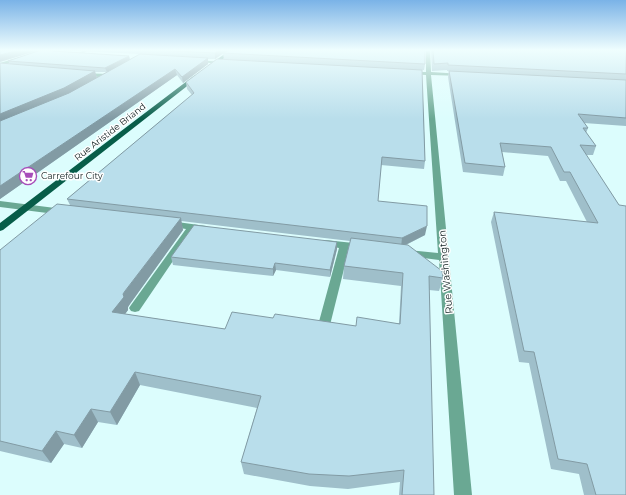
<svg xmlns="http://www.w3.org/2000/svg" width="626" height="495" viewBox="0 0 626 495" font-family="Montserrat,sans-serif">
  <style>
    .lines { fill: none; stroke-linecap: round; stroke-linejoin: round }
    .minor { fill: #6aa893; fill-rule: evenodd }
    .major { fill: #075d49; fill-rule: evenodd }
    .wall { fill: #9fbfca; fill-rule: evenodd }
    .shaded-wall { fill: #829ba4 }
    .building { fill: #b9deeb; stroke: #829ba4 }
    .labels { text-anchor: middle; stroke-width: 3; stroke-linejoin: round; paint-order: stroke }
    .far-street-label { font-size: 9px; fill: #102020; stroke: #fff }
    .far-poi-label { font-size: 9px; fill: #102020; stroke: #fff; text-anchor: start }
    .street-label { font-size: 10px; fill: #102020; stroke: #fff }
  </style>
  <rect width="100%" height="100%" fill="#dcfdfd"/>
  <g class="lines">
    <path class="minor" d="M 43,50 L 48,50 L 0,66 L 0,63 Z
      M 85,50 L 89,50 L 80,55 L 76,54 Z
      M 426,50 L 430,50 L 431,72 L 462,74 L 464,75 L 462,76 L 431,75 L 472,495 L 454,495 L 439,260 L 408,256 L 403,253 L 408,250 L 438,253 L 426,75 L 408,74 L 406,73 L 408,72 L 426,72 Z
      M 193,60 L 227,62 L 229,63 L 227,64 L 195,62 Z
      M 82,73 L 108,74 L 111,76 L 108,78 L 80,75 Z
      M 0,201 L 63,209 L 67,212 L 63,215 L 0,207 Z
      M 170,221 L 206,226 L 211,229 L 206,232 L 194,230 L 139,311 L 135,312 L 131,311 L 129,308 L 131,305 L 186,229 L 167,226 L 165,224 Z
      M 325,240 L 363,244 L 368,247 L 363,250 L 349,249 L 329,329 L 327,332 L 323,334 L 319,332 L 317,329 L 339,248 L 322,245 L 320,243 L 322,241 Z"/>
    <path class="major" d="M 230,50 L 234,50 L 212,68 L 208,68 L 208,66 Z
      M 195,75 L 200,76 L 3,230 L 0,231 L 0,223 Z"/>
  </g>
  <path class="wall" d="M 58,50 L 228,50 L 215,59 L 208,59 L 208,64 L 183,83 L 177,75 L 0,199 L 0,63 L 10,64 L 8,61 L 53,51 L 129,56 L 130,60 L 140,54 ZM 95,72 L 107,72 L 97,78 Z
    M 425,50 L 425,64 L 424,70 L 422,70 L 425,161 L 424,169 L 381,165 L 378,201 L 425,235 L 406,245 L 443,278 L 439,291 L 429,290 L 434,495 L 399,495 L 400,482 L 348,489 L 310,486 L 244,474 L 241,462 L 257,408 L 140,385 L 117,425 L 98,422 L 82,448 L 64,444 L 51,463 L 0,451 L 0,250 L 70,205 L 67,199 L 192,95 L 187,89 L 186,82 L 224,60 L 223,53 ZM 181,221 L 350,241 L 344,266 L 343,279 L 401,286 L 399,323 L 356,326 L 273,318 L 225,329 L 125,314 L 128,310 L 128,307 L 130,304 L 183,230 Z
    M 431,50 L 626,50 L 626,126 L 584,123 L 588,128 L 586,133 L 596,146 L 593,155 L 586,155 L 619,205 L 626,495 L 584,495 L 579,474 L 551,469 L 529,363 L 519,362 L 491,222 L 494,212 L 587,222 L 566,181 L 560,181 L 548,156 L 502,152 L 505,167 L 503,176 L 463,172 L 448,77 L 449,71 L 447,71 L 447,70 L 432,71 Z
    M 337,249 L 330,277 L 276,270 L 273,276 L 173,265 L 171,257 Z"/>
  <path class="shaded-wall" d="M 19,50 L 40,50 L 0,62 L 0,55 Z
    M 219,50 L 228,50 L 215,59 L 215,53 Z
    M 129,56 L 130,60 L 107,72 L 105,68 Z
    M 208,58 L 208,64 L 183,83 L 182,77 Z
    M 175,69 L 177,75 L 0,199 L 0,186 Z
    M 95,71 L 97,78 L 66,96 L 0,123 L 0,114 Z
    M 181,218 L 183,230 L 130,304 L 128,307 L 128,310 L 117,325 L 112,312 L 123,294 Z
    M 427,226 L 425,235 L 401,247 L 402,238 Z
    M 337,242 L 337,249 L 330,277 L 330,270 Z
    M 275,263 L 276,270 L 273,276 L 273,269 Z
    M 135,372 L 140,385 L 117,425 L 110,412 Z
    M 91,409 L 98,422 L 82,448 L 74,435 Z
    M 56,431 L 64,444 L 51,463 L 42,451 Z"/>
  <path class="building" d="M 0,50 L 19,50 L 0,55 Z
    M 41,50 L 51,50 L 53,51 L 129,56 L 105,68 L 8,61 Z
    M 157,50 L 219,50 L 215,53 Z
    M 229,50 L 425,50 L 425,64 L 223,53 Z
    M 433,50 L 626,50 L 626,74 L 448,65 L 448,63 L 434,64 Z
    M 140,54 L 208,58 L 182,77 L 175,69 L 0,186 L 0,121 L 69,93 Z
    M 217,59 L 422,70 L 425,161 L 382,157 L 378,201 L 427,206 L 427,226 L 402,238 L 67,199 L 194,93 L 186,82 Z
    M 0,63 L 95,71 L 64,88 L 0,114 Z
    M 449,71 L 626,80 L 626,118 L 578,114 L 588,128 L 583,128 L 596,146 L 580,145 L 619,205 L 626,206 L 626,495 L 596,495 L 587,464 L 558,459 L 534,352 L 524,351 L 494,212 L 598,223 L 570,172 L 564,172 L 551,147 L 500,143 L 505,167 L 465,163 Z
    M 57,204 L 181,218 L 125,291 L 123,294 L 124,297 L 112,312 L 225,329 L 232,312 L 273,318 L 275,314 L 356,326 L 357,317 L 400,324 L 403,273 L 344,266 L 351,238 L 408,245 L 442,271 L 443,278 L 429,276 L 434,495 L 402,495 L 404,470 L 349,476 L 309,474 L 241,462 L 261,396 L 135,372 L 110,412 L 91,409 L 74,435 L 56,431 L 42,451 L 0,441 L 0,250 Z
    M 194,225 L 337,242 L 330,270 L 275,263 L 273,269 L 171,257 Z"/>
  <linearGradient id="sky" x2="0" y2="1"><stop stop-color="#7ab3e7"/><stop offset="0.42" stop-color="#effefe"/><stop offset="1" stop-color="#effefe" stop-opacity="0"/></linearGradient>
  <rect width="626" height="119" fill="url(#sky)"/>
  <defs>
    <g id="supermarket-ring" transform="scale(0.9)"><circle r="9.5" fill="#fff" stroke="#a74eba" stroke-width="1.5"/><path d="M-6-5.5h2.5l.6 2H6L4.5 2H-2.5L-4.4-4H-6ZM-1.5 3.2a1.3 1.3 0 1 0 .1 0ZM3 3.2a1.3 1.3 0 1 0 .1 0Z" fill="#a74eba"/></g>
  </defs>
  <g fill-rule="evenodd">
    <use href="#supermarket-ring" x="28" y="176"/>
  </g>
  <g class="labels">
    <g class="far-street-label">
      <text transform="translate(110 132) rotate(-38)" y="3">Rue Aristide Briand</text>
    </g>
    <g class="far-poi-label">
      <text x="41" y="179">Carrefour City</text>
    </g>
    <g class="street-label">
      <text transform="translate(445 272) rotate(-95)" y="4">Rue Washington</text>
    </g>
  </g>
</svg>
